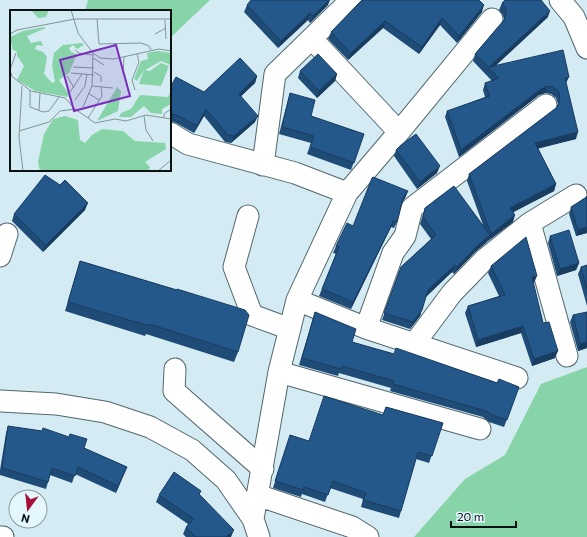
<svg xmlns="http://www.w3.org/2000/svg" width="587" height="537" viewBox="0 0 587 537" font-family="Commissioner,sans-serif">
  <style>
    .green { fill: #87d4a8 }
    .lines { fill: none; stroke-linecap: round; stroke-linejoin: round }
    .minor-casing { stroke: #52666d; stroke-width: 23 }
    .minor { stroke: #fff; stroke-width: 21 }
    .wall { fill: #1f4b77 }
    .shaded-wall { fill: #193d61 }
    .building { fill: #24578a; stroke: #193d61 }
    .inset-road { fill: none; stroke: #83949a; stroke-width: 1 }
    .view { fill: #7b2cbf; fill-opacity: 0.15; stroke: #7b2cbf; stroke-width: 2 }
    .inset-edge { fill: none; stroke: #0a1214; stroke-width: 2 }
  </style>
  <rect width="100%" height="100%" fill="#d4ebf3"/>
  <path class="green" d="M 88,0 L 210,0 L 170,38 L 170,11 L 85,11 Z
    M 587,367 L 587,537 L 414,537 L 465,479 L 505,455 L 541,384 Z"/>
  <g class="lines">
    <g class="minor-casing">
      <path id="minor" d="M 560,0 L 574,17 L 587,48
        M 312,39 L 399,132
        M 170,133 L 188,144 L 295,173 L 347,193
        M 263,165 L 275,74 L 351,0
        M 248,216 L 234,267 L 252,315 L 290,329
        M 530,223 L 567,356
        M 0,256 L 7,234
        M 297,300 L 366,328 L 517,378
        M 366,328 L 393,253 L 405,236 L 412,208 L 546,105
        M 414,344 L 452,293 L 484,260 L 530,223 L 576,195
        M 175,369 L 174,391 L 263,469
        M 279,372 L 480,429
        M 0,401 L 56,404 L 105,412 L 150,427 L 192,450 L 226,480 L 253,519 L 259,537
        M 257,495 L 352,527 L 368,537
        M 253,519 L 279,372 L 297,300 L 347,193 L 399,132 L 492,19
        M 0,537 L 3,537"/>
    </g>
    <use href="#minor" class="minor"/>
  </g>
  <path class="wall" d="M 362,0 L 482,12 L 457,43 L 440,25 L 419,54 L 383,28 L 348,60 L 328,39 L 331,32 Z
    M 502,3 L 548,17 L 495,66 L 566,83 L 576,139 L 538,148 L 556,184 L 554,191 L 513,212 L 513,222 L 488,241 L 488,240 L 487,242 L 475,252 L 454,274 L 452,272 L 426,296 L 420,316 L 410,329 L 382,320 L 401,267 L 431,239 L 420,224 L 425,208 L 434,201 L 483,225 L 467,181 L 469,174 L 556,108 L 558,105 L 558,104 L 556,98 L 551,94 L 545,93 L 539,95 L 459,157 L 445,117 L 447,111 L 485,97 L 483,90 L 485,83 L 492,81 L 473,61 L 475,54 L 504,20 L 503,15 L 499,10 Z
    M 247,5 L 328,5 L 310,23 L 308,20 L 278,48 L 244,12 Z
    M 300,71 L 337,74 L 335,81 L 317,98 L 298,78 Z
    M 257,76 L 255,83 L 241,96 L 255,122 L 231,143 L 225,142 L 204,116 L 194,133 L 176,123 L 171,121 L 170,88 L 204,92 Z
    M 290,93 L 311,116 L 364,134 L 351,170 L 307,154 L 311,143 L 279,134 L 288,100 Z
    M 396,150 L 437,173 L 417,189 L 394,156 Z
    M 408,191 L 405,198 L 402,203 L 397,222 L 394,228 L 391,227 L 351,309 L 319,296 L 336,254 L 333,253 L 336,246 L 353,226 Z
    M 585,198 L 587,233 L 576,236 L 569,214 L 571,207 Z
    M 85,210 L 43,252 L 12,221 L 14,214 Z
    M 550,236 L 579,263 L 576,270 L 557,276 L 548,243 Z
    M 80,261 L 177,290 L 238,352 L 234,362 L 146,334 L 145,336 L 65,311 Z
    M 587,265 L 587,306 L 578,274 L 581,267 Z
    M 491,266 L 534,283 L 533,283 L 543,323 L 555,358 L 532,366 L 521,333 L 476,347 L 465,313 L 468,306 L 499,296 L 488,273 Z
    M 315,312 L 352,342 L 497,383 L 519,387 L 504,427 L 489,422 L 483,417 L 390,391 L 391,388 L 339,373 L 338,376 L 299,365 Z
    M 573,315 L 587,348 L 578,351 L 570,322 Z
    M 386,407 L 443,423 L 429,463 L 416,459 L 399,518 L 361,507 L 363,499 L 330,488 L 325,502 L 302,494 L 301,497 L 273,488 L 290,435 L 308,441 L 383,415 Z
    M 8,426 L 84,448 L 127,467 L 116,493 L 75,474 L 72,483 L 50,475 L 46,489 L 0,475 L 0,470 L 6,433 Z
    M 201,491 L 199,495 L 231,537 L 186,537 L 183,534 L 186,527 L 188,524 L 156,502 L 159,495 Z"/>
  <path class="shaded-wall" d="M 329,0 L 330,0 L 328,5 L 310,23 L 313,16 Z
    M 484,5 L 482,12 L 457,43 L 459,36 Z
    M 550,11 L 548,17 L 491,70 L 488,68 Z
    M 310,13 L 308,20 L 278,48 L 281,41 Z
    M 442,18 L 440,25 L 419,54 L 422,47 Z
    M 385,21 L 383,28 L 348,60 L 351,53 Z
    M 337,74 L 335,81 L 317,98 L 319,91 Z
    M 257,76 L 255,83 L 236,101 L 239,94 Z
    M 569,77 L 566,83 L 565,78 Z
    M 547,86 L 545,93 L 539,95 L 459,157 L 461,150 L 541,89 Z
    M 206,109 L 204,116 L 194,133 L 197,126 Z
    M 173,114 L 171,121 L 170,121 L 170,115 Z
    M 258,116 L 255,122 L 231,143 L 234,136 Z
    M 578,132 L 576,139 L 533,150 L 535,143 Z
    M 440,166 L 437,173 L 417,189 L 420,182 Z
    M 556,184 L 554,191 L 508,215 L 510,208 Z
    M 408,191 L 405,198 L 400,205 L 403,198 Z
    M 88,203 L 85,210 L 43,252 L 46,245 Z
    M 515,215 L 513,222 L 488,241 L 491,234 Z
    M 394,220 L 391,227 L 351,309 L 353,302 Z
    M 587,227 L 587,233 L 576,236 L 578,230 Z
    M 490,235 L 487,242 L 475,252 L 454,274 L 457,267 L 478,245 Z
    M 579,263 L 576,270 L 557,276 L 560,269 Z
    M 455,265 L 452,272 L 426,297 L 428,290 Z
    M 537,276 L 534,283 L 529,284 L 532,277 Z
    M 422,310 L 420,316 L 410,329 L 413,322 Z
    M 523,326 L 521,333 L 476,347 L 478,340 Z
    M 587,342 L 587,348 L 578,351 L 580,344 Z
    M 558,351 L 555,358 L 532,366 L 534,359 Z
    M 127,467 L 124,474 L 116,493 L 118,486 Z
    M 234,530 L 231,537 L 226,537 Z"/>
  <path class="building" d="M 251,0 L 329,0 L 313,16 L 310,13 L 281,41 L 247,5 Z
    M 362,0 L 479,0 L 484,5 L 459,36 L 442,18 L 422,47 L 385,21 L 351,53 L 331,32 Z
    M 505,0 L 541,0 L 550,11 L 489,67 L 563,50 L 569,77 L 565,78 L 578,132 L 535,143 L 556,184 L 510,208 L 515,215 L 491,234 L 469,174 L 556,108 L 559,103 L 560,97 L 558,91 L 553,87 L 547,86 L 541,89 L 461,150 L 447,111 L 490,96 L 485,83 L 499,78 L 475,54 L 504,20 L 506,14 L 506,8 L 502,3 Z
    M 318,54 L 337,74 L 319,91 L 300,71 Z
    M 240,58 L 257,76 L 239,94 L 258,116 L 234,136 L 228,135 L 206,109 L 197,126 L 179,116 L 173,114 L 170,115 L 170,88 L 176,77 L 204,92 Z
    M 290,93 L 315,100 L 311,116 L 364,134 L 354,163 L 310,147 L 314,136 L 282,127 Z
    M 416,134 L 440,166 L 420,182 L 396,150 L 401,145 Z
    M 45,175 L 60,185 L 65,180 L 88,203 L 46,245 L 14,214 Z
    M 373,177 L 408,191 L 403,198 L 397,222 L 394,220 L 353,302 L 322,289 L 339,247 L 336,246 L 347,223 L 353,226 L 372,178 Z
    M 454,186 L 490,235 L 478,245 L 457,267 L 455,265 L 428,290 L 422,310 L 413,322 L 384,313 L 401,267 L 436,235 L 423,217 L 425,208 L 433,202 L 435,202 L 434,201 Z
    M 587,196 L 587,227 L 578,230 L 571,207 L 585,198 Z
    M 569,230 L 579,263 L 560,269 L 550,236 Z
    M 526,237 L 537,276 L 532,277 L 543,323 L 549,322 L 558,351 L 534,359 L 523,326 L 478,340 L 468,306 L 505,295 L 491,266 Z
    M 80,261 L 177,290 L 177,289 L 245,310 L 249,315 L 238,352 L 149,324 L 149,326 L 68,302 Z
    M 587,265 L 587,290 L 581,267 Z
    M 315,312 L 356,329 L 352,342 L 394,354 L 396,348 L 497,383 L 499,379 L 519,387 L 507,420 L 492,415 L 486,411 L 393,384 L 394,381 L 342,366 L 341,369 L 302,358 Z
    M 587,312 L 587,342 L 580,344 L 573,315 Z
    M 324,396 L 383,415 L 386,407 L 443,423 L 432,456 L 418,452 L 401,511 L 363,500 L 366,493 L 333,481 L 328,495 L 304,487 L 303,490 L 275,481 L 290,435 L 309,441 Z
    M 8,426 L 42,431 L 43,428 L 69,437 L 70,434 L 87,439 L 84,448 L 127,467 L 118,486 L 78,467 L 75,476 L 52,468 L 48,482 L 2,468 Z
    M 174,472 L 201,491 L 199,494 L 234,530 L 226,537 L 196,537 L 186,527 L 194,519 L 159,495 Z"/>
  <g transform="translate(10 10)">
    <rect width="161" height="161" fill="#d4ebf3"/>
    <path d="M 21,0 L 39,0 L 36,7 L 28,8 ZM 34,17 L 36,18 L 17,26 L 21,33 L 31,31 L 33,36 L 27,35 L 25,39 L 33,42 L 37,47 L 34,64 L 42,73 L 45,72 L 42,55 L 44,43 L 53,35 L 72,33 L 74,35 L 67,39 L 63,35 L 59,38 L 61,42 L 67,44 L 59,63 L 49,70 L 59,84 L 58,87 L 25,81 L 7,70 L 14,56 L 7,46 L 7,42 L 2,39 L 2,34 L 0,35 L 0,27 L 13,21 ZM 148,41 L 161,43 L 161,55 L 151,51 L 135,60 L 140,61 L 151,53 L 159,56 L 151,76 L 129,74 L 134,60 L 127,71 L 124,69 L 131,51 L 138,49 L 137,43 ZM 107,77 L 111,81 L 108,101 L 87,111 ZM 161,81 L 161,94 L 152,99 L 152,104 L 141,103 L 134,96 L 121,107 L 109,107 L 111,103 L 121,99 L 130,85 L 158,87 ZM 55,106 L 68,110 L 70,130 L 75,133 L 82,125 L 92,119 L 113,121 L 125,131 L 155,133 L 156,139 L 135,152 L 140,157 L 138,161 L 30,161 L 28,152 L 34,124 L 43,109 Z" fill="#87d4a8"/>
    <path class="inset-road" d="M 61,0 L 68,23 L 83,43 L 90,48 L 104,49 L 149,39 L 161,41M 87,9 L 89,34 L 131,33 L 139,36 L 141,40M 155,10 L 156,29M 0,24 L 7,20 L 65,9 L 161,9M 145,24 L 156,18M 65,40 L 69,43 L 83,45M 83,48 L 94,55M 63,57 L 84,58M 84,62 L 91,66 L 91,72M 61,63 L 84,65M 113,64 L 114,47M 0,65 L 21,81 L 55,88 L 65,99 L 85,113 L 105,109 L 116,111 L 136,105 L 161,109M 2,66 L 0,60 L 6,43M 57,66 L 64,78M 12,76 L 9,127 L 13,161M 82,76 L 103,78M 20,80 L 20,97 L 33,102 L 39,101 L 49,87M 125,80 L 122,70 L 129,52 L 127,44M 60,82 L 72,64M 78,83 L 89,90M 65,90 L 75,76 L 77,64M 73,97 L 82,76 L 83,43M 29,100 L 30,83M 134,106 L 136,120 L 143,131M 78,108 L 92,86 L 91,77M 154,108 L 154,104 L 161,99M 9,121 L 39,112 L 50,101 L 65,99M 148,161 L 161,150"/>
    <path class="view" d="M 106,35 L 120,86 L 64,101 L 50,50 Z"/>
    <rect width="161" height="161" class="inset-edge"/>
  </g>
  <g transform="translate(28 509) rotate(195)"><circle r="19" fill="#e5f7fe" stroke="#8d9ba0"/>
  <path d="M0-3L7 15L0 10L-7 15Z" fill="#a70f38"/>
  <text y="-6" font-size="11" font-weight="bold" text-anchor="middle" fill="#0a1214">N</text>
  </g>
  <path d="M451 521v6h65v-6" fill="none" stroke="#0a1214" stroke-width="2"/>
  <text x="457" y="521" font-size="12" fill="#0a1214" stroke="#e5f7fe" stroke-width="3" paint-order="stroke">20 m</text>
</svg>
